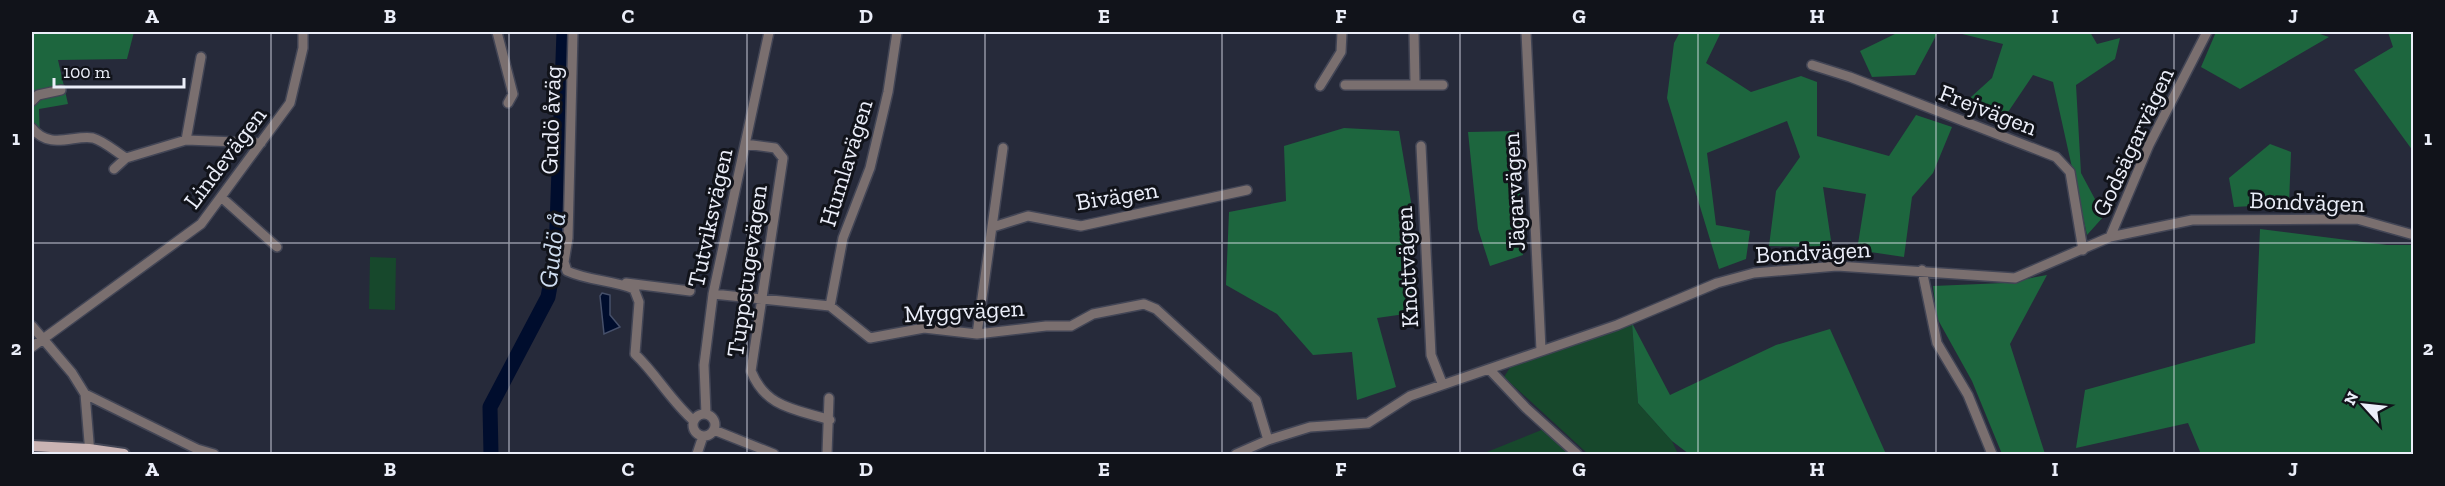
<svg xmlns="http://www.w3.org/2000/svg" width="2445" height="486" viewBox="0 0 2445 486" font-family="'Zilla Slab',serif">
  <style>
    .green { fill: #17482c }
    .forest { fill: #1d663e }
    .water { fill: #000d2d; stroke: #46506a; stroke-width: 1.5 }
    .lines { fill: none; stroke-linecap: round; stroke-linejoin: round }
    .river { stroke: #000d2d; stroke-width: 15 }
    .minor-casing { stroke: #424555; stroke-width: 12 }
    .major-casing { stroke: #424555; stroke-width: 14 }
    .minor { stroke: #7a6f6f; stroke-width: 9 }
    .major { stroke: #c9b3b3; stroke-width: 10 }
    .grid { fill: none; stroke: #ebeef9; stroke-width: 1.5; stroke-opacity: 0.55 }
    .labels { text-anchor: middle; stroke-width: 6; stroke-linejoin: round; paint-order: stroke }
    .street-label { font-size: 24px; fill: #ebeef9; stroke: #11131a }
    .water-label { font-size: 26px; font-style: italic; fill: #cfddf0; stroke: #11131a }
    .neatline { fill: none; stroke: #ebeef9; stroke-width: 2 }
    .grid-label { font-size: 20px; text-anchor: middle; font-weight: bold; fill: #ebeef9 }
  </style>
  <rect width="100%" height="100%" fill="#262a3a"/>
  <path class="green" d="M 370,257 L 396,258 L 395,310 L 369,309 Z
    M 1632,323 L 1638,403 L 1672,441 L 1678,454 L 1588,454 L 1504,377 L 1511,366 Z
    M 1544,429 L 1570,454 L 1482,454 Z"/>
  <path class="forest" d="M 32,32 L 134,32 L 127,59 L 58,60 L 68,104 L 39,109 L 40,138 L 32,137 Z
    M 1680,32 L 1721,32 L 1706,63 L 1751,92 L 1801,76 L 1817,82 L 1817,136 L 1889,156 L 1916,115 L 1952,127 L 1933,173 L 1912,197 L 1904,257 L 1857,250 L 1866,194 L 1823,187 L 1832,247 L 1769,246 L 1776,191 L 1800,157 L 1787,121 L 1707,153 L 1716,225 L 1750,231 L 1746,259 L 1719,269 L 1667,98 L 1674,43 Z
    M 1899,32 L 1938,32 L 1915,75 L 1872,77 L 1860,51 Z
    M 1954,32 L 2090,32 L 2097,44 L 2120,38 L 2115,59 L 2076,85 L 2081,173 L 2104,216 L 2087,235 L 2053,82 L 2033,75 L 2002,121 L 1961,106 L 1992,78 L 2003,44 Z
    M 2216,32 L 2314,32 L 2329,37 L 2240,89 L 2201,67 Z
    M 2388,32 L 2413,32 L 2413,151 L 2354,70 L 2393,47 Z
    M 1344,128 L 1399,131 L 1412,208 L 1412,313 L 1377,318 L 1396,387 L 1357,400 L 1352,352 L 1313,355 L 1277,314 L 1226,285 L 1229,212 L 1286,201 L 1284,146 Z
    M 1517,131 L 1523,255 L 1490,266 L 1478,229 L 1468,132 Z
    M 2270,144 L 2291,152 L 2289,204 L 2234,207 L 2229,178 Z
    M 2260,229 L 2387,245 L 2413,245 L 2413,454 L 2201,454 L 2188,423 L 2076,448 L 2085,390 L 2255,343 Z
    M 2047,275 L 2010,344 L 2045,454 L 2002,454 L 1972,381 L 1937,318 L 1933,286 L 2004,283 Z
    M 1632,323 L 1670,395 L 1776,345 L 1830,329 L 1886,454 L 1689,454 L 1672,441 L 1638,403 Z"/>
  <path class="water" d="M 602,293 L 610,295 L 610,315 L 620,327 L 604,334 L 600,296 Z"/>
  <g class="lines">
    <path class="river" d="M 491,454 L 490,407 L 548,297 L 556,253 L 564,32"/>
    <g class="minor-casing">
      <path id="minor" d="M 497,32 L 513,94 L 508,103
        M 573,32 L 568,238 L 564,262 L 567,271 C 589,281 612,280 634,289 L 639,302 L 635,354 C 657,375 671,401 694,421
        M 1414,32 L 1415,83
        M 1526,32 L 1541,350
        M 1812,65 L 1850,77 L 2056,157 L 2070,172 L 2083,250
        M 1345,85 L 1443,85
        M 1320,86 L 1341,52 L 1342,32
        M 32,101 L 38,95 L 61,90
        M 32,128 C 50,151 75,134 93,138 C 104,141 116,152 126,158 L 186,140 L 261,143
        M 186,140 L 201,57
        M 745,144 L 775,148 L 783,158 L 751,371 C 766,408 795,409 830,420
        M 1421,146 L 1431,355 L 1442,383
        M 114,169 L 126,158
        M 221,197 L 277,247
        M 993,227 L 1028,216 L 1081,226 L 1247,190
        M 2110,237 L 2149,145 L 2207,32
        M 1922,270 L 1937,343 L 1968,395 L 1992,454
        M 626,283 L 690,291
        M 713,294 L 830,306 L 870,338 L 924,328 L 977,334 L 1046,326 L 1071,326 L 1093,314 L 1144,304 L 1156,309 L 1256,400 L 1268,440
        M 830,306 L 843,238 L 870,168 L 888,92 L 897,32
        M 32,326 L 72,373 L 85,394 L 90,454
        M 977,334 L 1003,148
        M 32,347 L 201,224 L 290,103 L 303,48 L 303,32
        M 1489,369 L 1526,408 L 1577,454
        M 85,394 L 197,449 L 214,454
        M693 425a11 11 0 1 1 22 0a11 11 0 1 1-22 0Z
        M 706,414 L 704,365 L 713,294 L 769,32
        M 714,430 L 774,454
        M 697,454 L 703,436
        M 827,454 L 829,398
        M 1236,454 L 1268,440 L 1310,427 L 1368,423 L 1410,396 L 1617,325 L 1717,283 L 1754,273 L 1837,266 L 2015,278 L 2110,237 L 2192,220 L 2357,219 L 2414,235"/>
    </g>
    <g class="major-casing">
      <path id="major" d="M 32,446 L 89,449 L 124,454"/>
    </g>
    <use href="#minor" class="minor"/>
    <use href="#major" class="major"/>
  </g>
  <path class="grid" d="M 271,32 L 271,454M 509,32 L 509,454M 747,32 L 747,454M 985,32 L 985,454M 1222,32 L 1222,454M 1460,32 L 1460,454M 1698,32 L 1698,454M 1936,32 L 1936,454M 2174,32 L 2174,454M 32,243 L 2414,243"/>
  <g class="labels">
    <g class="street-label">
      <text transform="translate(1988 110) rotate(21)" y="8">Frejvägen</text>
      <text transform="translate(551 120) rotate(-88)" y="8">Gudö åväg</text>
      <text transform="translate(2133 142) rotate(-65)" y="8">Godsägarvägen</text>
      <text transform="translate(225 158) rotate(-53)" y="8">Lindevägen</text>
      <text transform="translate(846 163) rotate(-73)" y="8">Humlavägen</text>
      <text transform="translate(1514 192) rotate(-93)" y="8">Jägarvägen</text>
      <text transform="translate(1117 196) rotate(-9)" y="8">Bivägen</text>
      <text transform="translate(2307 202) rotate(2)" y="8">Bondvägen</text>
      <text transform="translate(710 218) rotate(-78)" y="8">Tutviksvägen</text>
      <text transform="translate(1813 252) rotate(-3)" y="8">Bondvägen</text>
      <text transform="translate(1407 267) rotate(-93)" y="8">Knottvägen</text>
      <text transform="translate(747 271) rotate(-82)" y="8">Tuppstugevägen</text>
      <text transform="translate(964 311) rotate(-3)" y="8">Myggvägen</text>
    </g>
    <g class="water-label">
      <text transform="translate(552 250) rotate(-83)" y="9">Gudö å</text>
    </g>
  </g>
  <rect width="2445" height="486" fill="none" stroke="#11131a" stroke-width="66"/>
  <g transform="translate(2364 405) rotate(297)" stroke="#11131a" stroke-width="4.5" paint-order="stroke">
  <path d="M0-4.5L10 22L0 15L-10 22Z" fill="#ebeef9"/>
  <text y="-9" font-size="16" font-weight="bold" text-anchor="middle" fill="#ebeef9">N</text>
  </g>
  <path d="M54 78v9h130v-9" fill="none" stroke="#ebeef9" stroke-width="3"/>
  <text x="63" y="78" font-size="18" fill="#ebeef9" stroke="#11131a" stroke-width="4.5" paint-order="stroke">100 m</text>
  <rect x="33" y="33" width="2379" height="420" class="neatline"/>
  <g class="grid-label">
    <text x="152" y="23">A</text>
    <text x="390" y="23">B</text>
    <text x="628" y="23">C</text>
    <text x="866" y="23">D</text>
    <text x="1104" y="23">E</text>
    <text x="1341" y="23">F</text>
    <text x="1579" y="23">G</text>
    <text x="1817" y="23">H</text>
    <text x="2055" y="23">I</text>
    <text x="2293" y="23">J</text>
    <text x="16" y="145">1</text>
    <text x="2428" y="145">1</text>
    <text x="16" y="355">2</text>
    <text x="2428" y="355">2</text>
    <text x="152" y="476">A</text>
    <text x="390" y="476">B</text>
    <text x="628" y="476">C</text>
    <text x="866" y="476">D</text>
    <text x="1104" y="476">E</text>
    <text x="1341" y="476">F</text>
    <text x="1579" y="476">G</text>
    <text x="1817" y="476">H</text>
    <text x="2055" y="476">I</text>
    <text x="2293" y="476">J</text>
  </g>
</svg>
